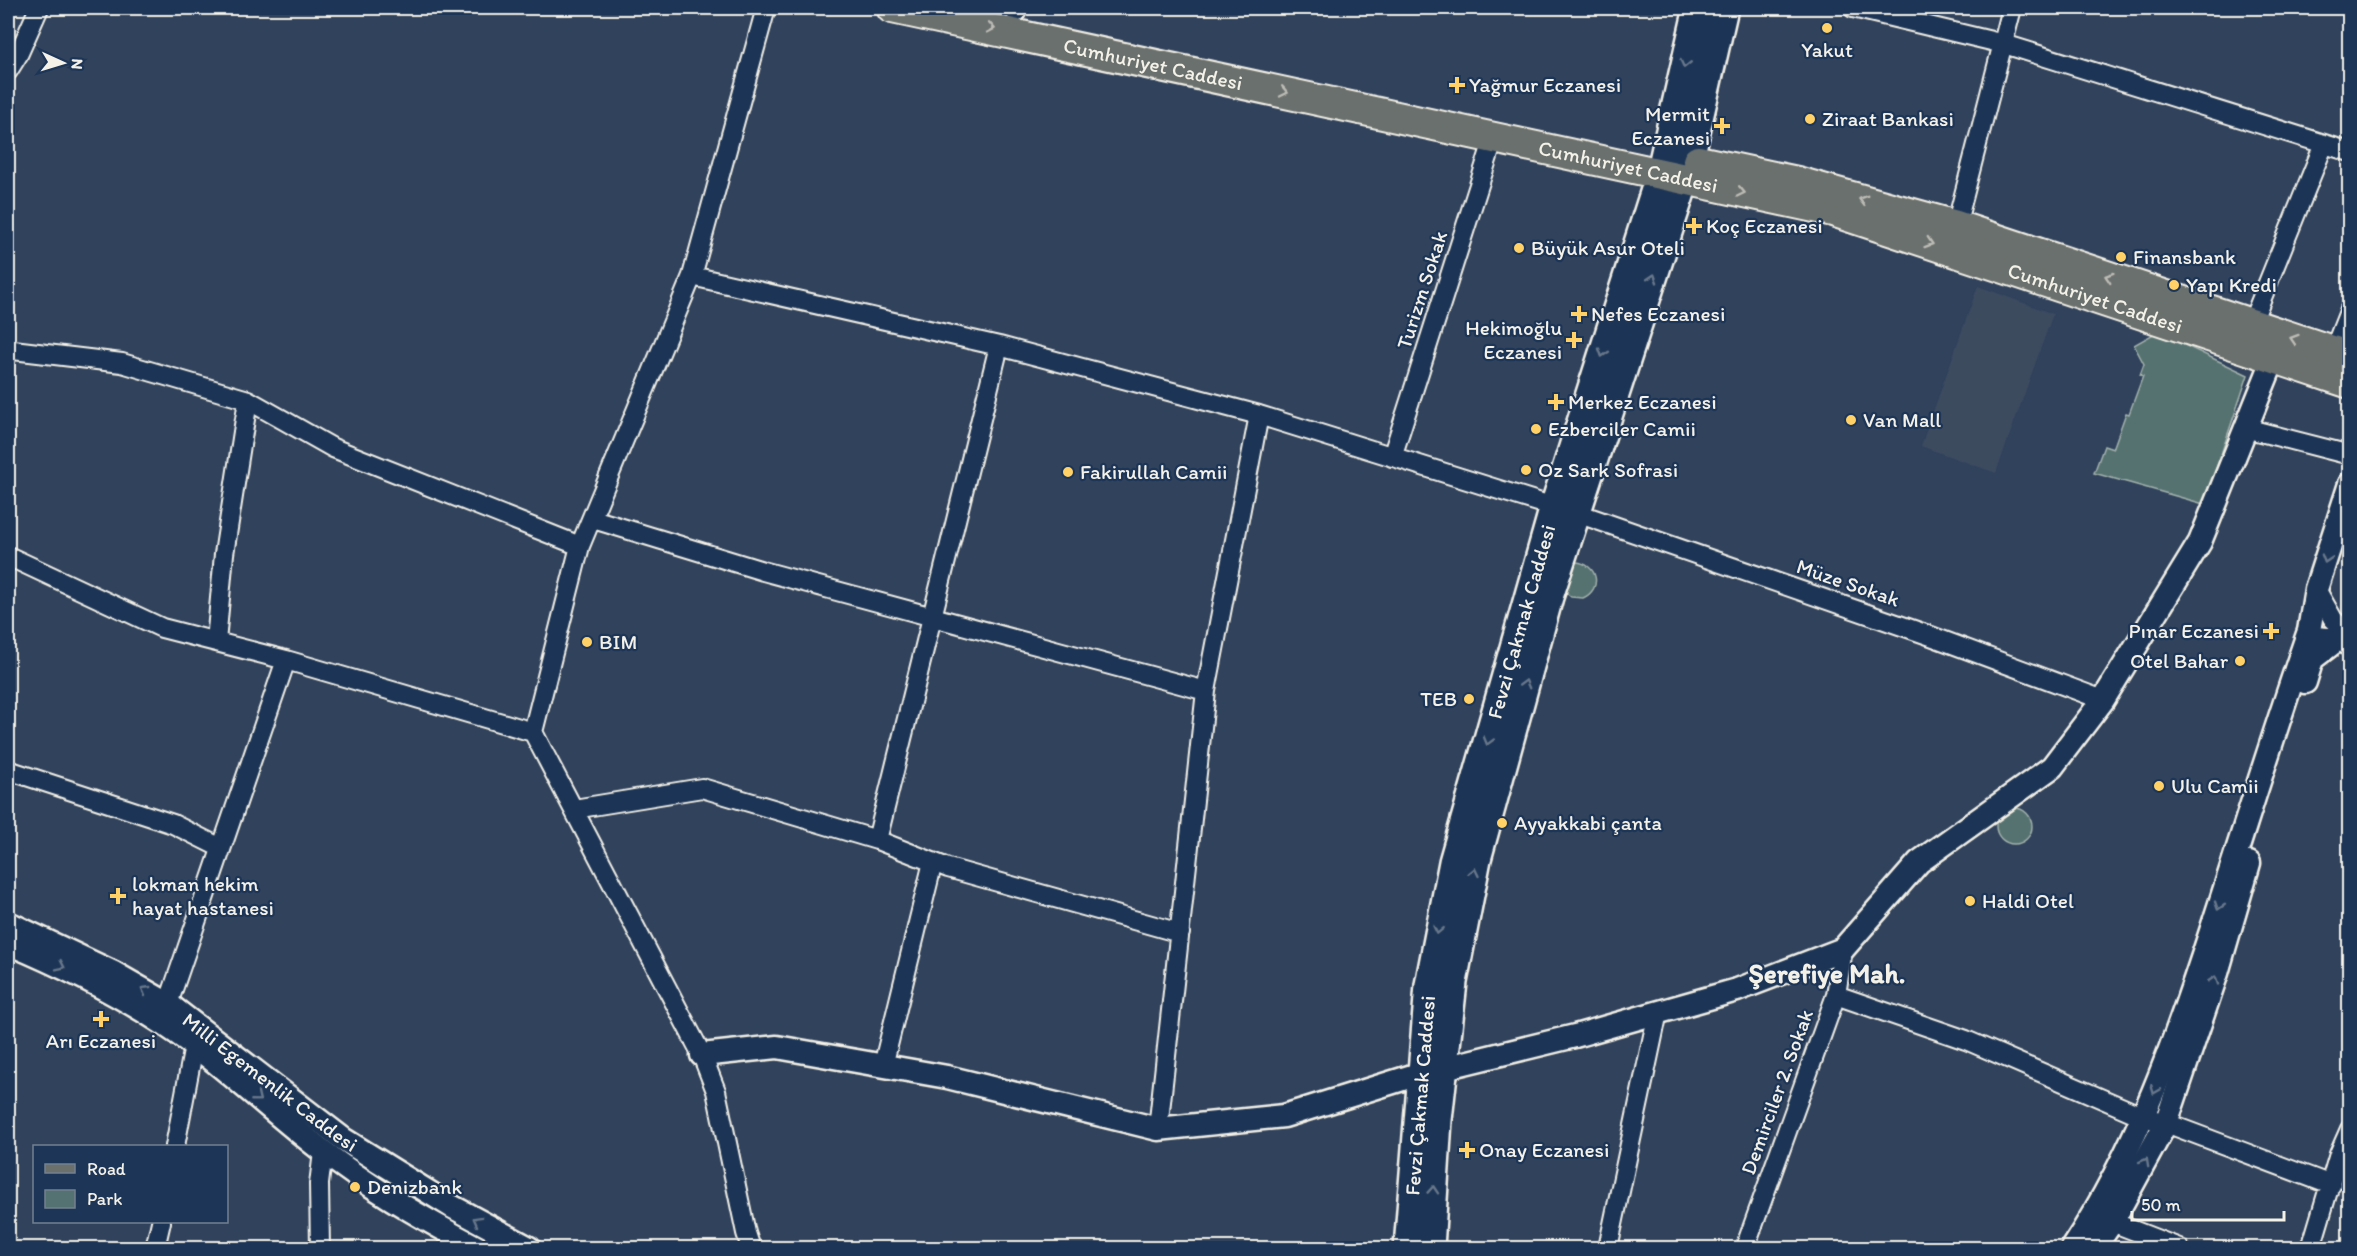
<svg xmlns="http://www.w3.org/2000/svg" width="2357" height="1256" viewBox="0 0 2357 1256" font-family="Itim,sans-serif">
  <style>
    .built { fill: #3d4b5f }
    .green { fill: #547271; stroke: #a4b2ac; stroke-width: 1.5 }
    .lines { fill: none; stroke-linecap: round; stroke-linejoin: round }
    .minor-casing { stroke: #f4f1e8; stroke-width: 22 }
    .tertiary-casing { stroke: #f4f1e8; stroke-width: 27 }
    .secondary-casing { stroke: #f4f1e8; stroke-width: 32 }
    .primary-casing { stroke: #f4f1e8; stroke-width: 34 }
    .minor { stroke: #1d3557; stroke-width: 18 }
    .tertiary { stroke: #1d3557; stroke-width: 22 }
    .secondary { stroke: #1d3557; stroke-width: 27 }
    .primary { stroke: #6b706d; stroke-width: 30 }
    .oneway { stroke: #bdbdb7 }
    .oneway2 { stroke: #68778a }
    .poi-dot { fill: #ffd166; stroke: #1d3557; stroke-width: 2 }
    .labels { text-anchor: middle; stroke-width: 4.5; stroke-linejoin: round; paint-order: stroke }
    .poi-label { font-size: 21px; fill: #f4f1e8; stroke: #1d3557; text-anchor: start }
    .street-label { font-size: 21px; fill: #f4f1e8; stroke: #1d3557 }
    .district-label { font-size: 27px; font-weight: bold; fill: #f4f1e8; stroke: #1d3557 }
  </style>
  <rect width="100%" height="100%" fill="#30425c"/>
  <filter id="ink" filterUnits="userSpaceOnUse"><feTurbulence type="fractalNoise" baseFrequency=".0167" numOctaves="2"/><feDisplacementMap in="SourceGraphic" scale="12" xChannelSelector="R" yChannelSelector="G"/><feConvolveMatrix kernelMatrix="1 2 1 2 8 2 1 2 1" color-interpolation-filters="sRGB"/></filter>
  <g filter="url(#ink)">
    <path class="built" d="M 1978,286 L 2053,314 L 1996,473 L 1921,446 Z"/>
    <path class="green" d="M 2157,332 L 2248,375 L 2204,504 L 2094,473 L 2104,446 L 2113,449 L 2126,413 L 2129,414 L 2143,376 L 2140,375 L 2144,364 L 2134,345 Z
      M 1576,562 C 1598,564 1603,589 1583,598 L 1571,597 L 1562,589 L 1571,564 Z
      M1996 826a18 18 0 1 1 36 0a18 18 0 1 1-36 0Z"/>
    <g class="lines">
      <g class="minor-casing">
        <path id="minor" d="M 1853,8 L 2004,44 L 2350,152
          M 1016,13 L 1018,8
          M 8,71 L 18,55 L 39,8
          M 1956,226 L 2012,8
          M 692,276 L 999,346 L 1259,415 L 1206,691 L 1158,1129
          M 2251,325 L 2324,144
          M 13,350 L 122,363 L 248,400 L 333,448 L 580,546
          M 2333,352 L 2350,309
          M 1259,415 L 1554,507
          M 2245,428 L 2350,455
          M 1392,457 L 1494,138
          M 1577,513 L 1931,636 L 2103,700
          M 593,519 L 763,571 L 1206,691
          M 8,556 L 162,628 L 286,660 L 533,732
          M 2316,589 L 2333,619 L 2350,636
          M 2309,631 L 2315,636 L 2340,638 L 2350,649
          M 216,642 L 224,554 L 248,400
          M 8,770 L 173,824 L 221,848
          M 574,809 L 702,788 L 877,840 L 948,868 L 1180,933
          M 877,840 L 999,346
          M 1836,995 L 1966,1040 L 2144,1117 L 2166,1123 L 2331,1185
          M 168,1004 L 286,660
          M 883,1066 L 933,862
          M 175,1146 L 194,1046
          M 2112,1222 L 2179,1248
          M 155,1248 L 161,1222
          M 320,1248 L 319,1184 L 323,1152
          M 751,1248 L 746,1233 L 716,1091 L 702,1055 L 533,732 L 580,546 L 692,276 L 766,8
          M 1608,1248 L 1658,1012
          M 1745,1248 L 1836,995 L 1843,949
          M 2311,1248 L 2339,1154 L 2350,1129"/>
      </g>
      <g class="tertiary-casing">
        <g id="tertiary">
          <path d="M 2305,682 L 2312,659 L 2350,630"/>
          <path id="s1" d="M 8,923 L 114,973 L 168,1004 L 343,1139 L 451,1206 L 529,1248"/>
          <path d="M 8,943 C 63,966 114,991 164,1024 C 221,1062 270,1111 324,1152 C 371,1189 425,1220 478,1248"/>
          <path d="M 702,1055 L 777,1047 L 947,1077 L 1158,1129 L 1284,1116 L 1422,1073"/>
          <path d="M 1444,1068 L 1575,1036 L 1737,990 L 1843,949 L 1919,862 L 2052,767 L 2103,700 L 2200,542 L 2274,358"/>
          <path d="M 2072,1248 C 2137,1149 2177,1037 2213,925 C 2245,827 2275,728 2309,631 L 2316,589 L 2350,484"/>
          <path d="M 2094,1248 L 2112,1222 L 2166,1123 L 2217,973 L 2249,863"/>
        </g>
      </g>
      <g class="secondary-casing">
        <g id="secondary">
          <path id="s2" d="M 1408,1248 L 1429,985 L 1453,862 L 1554,507 L 1660,174 L 1698,8"/>
          <path d="M 1430,1248 L 1438,1120 L 1453,982 L 1477,859 L 1549,597 L 1685,180 L 1724,8"/>
        </g>
      </g>
      <g class="primary-casing">
        <g id="primary">
          <path id="s3" d="M 892,8 L 1833,211 L 2350,383"/>
          <path d="M 1698,161 L 1797,182 L 1956,226 L 2350,357"/>
        </g>
      </g>
      <use href="#minor" class="minor"/>
      <use href="#tertiary" class="tertiary"/>
      <use href="#secondary" class="secondary"/>
      <use href="#primary" class="primary"/>
    </g>
    <defs><path id="oneway-chevron" d="M-2-3.5L2.5 0L-2 3.5" fill="none" stroke-width="1.6" stroke-linecap="round" stroke-linejoin="round" transform="scale(1.5)"/></defs>
    <g class="oneway">
      <use href="#oneway-chevron" transform="translate(991 28) rotate(11)"/>
      <use href="#oneway-chevron" transform="translate(1284 92) rotate(12)"/>
      <use href="#oneway-chevron" transform="translate(1741 192) rotate(12)"/>
      <use href="#oneway-chevron" transform="translate(1863 200) rotate(-164)"/>
      <use href="#oneway-chevron" transform="translate(1929 243) rotate(18)"/>
      <use href="#oneway-chevron" transform="translate(2109 277) rotate(-162)"/>
      <use href="#oneway-chevron" transform="translate(2294 339) rotate(-162)"/>
    </g>
    <g class="oneway2">
      <use href="#oneway-chevron" transform="translate(1685 64) rotate(103)"/>
      <use href="#oneway-chevron" transform="translate(1653 278) rotate(-72)"/>
      <use href="#oneway-chevron" transform="translate(1603 353) rotate(108)"/>
      <use href="#oneway-chevron" transform="translate(2326 559) rotate(107)"/>
      <use href="#oneway-chevron" transform="translate(1525 684) rotate(-75)"/>
      <use href="#oneway-chevron" transform="translate(1488 741) rotate(106)"/>
      <use href="#oneway-chevron" transform="translate(1474 872) rotate(-78)"/>
      <use href="#oneway-chevron" transform="translate(2219 906) rotate(108)"/>
      <use href="#oneway-chevron" transform="translate(1438 930) rotate(101)"/>
      <use href="#oneway-chevron" transform="translate(61 966) rotate(26)"/>
      <use href="#oneway-chevron" transform="translate(2214 980) rotate(-72)"/>
      <use href="#oneway-chevron" transform="translate(145 990) rotate(-150)"/>
      <use href="#oneway-chevron" transform="translate(2155 1090) rotate(112)"/>
      <use href="#oneway-chevron" transform="translate(257 1098) rotate(39)"/>
      <use href="#oneway-chevron" transform="translate(2145 1162) rotate(-61)"/>
      <use href="#oneway-chevron" transform="translate(1433 1190) rotate(-86)"/>
      <use href="#oneway-chevron" transform="translate(477 1220) rotate(-151)"/>
    </g>
  </g>
  <g class="poi-dot">
    <circle cx="1827" cy="28" r="6"/>
    <path d="M1454 76h6v6h6v6h-6v6h-6v-6h-6v-6h6z"/>
    <circle cx="1810" cy="119" r="6"/>
    <path d="M1719 117h6v6h6v6h-6v6h-6v-6h-6v-6h6z"/>
    <path d="M1691 217h6v6h6v6h-6v6h-6v-6h-6v-6h6z"/>
    <circle cx="1519" cy="248" r="6"/>
    <circle cx="2121" cy="257" r="6"/>
    <circle cx="2174" cy="285" r="6"/>
    <path d="M1576 305h6v6h6v6h-6v6h-6v-6h-6v-6h6z"/>
    <path d="M1571 331h6v6h6v6h-6v6h-6v-6h-6v-6h6z"/>
    <path d="M1553 393h6v6h6v6h-6v6h-6v-6h-6v-6h6z"/>
    <circle cx="1851" cy="420" r="6"/>
    <circle cx="1536" cy="429" r="6"/>
    <circle cx="1526" cy="470" r="6"/>
    <circle cx="1068" cy="472" r="6"/>
    <path d="M2268 622h6v6h6v6h-6v6h-6v-6h-6v-6h6z"/>
    <circle cx="587" cy="642" r="6"/>
    <circle cx="2240" cy="661" r="6"/>
    <circle cx="1469" cy="699" r="6"/>
    <circle cx="2159" cy="786" r="6"/>
    <circle cx="1502" cy="823" r="6"/>
    <path d="M115 887h6v6h6v6h-6v6h-6v-6h-6v-6h6z"/>
    <circle cx="1970" cy="901" r="6"/>
    <path d="M98 1010h6v6h6v6h-6v6h-6v-6h-6v-6h6z"/>
    <path d="M1464 1141h6v6h6v6h-6v6h-6v-6h-6v-6h6z"/>
    <circle cx="355" cy="1187" r="6"/>
  </g>
  <g class="labels">
    <g class="poi-label">
      <text x="1827" y="57" text-anchor="middle">Yakut</text>
      <text x="1469" y="92">Yağmur Eczanesi</text>
      <text x="1710" y="121" text-anchor="end">Mermit<tspan x="1710" dy="24">Eczanesi</tspan></text>
      <text x="1822" y="126">Ziraat Bankasi</text>
      <text x="1706" y="233">Koç Eczanesi</text>
      <text x="1531" y="255">Büyük Asur Oteli</text>
      <text x="2133" y="264">Finansbank</text>
      <text x="2186" y="292">Yapı Kredi</text>
      <text x="1591" y="321">Nefes Eczanesi</text>
      <text x="1562" y="335" text-anchor="end">Hekimoğlu<tspan x="1562" dy="24">Eczanesi</tspan></text>
      <text x="1568" y="409">Merkez Eczanesi</text>
      <text x="1863" y="427">Van Mall</text>
      <text x="1548" y="436">Ezberciler Camii</text>
      <text x="1538" y="477">Oz Sark Sofrasi</text>
      <text x="1080" y="479">Fakirullah Camii</text>
      <text x="2259" y="638" text-anchor="end">Pınar Eczanesi</text>
      <text x="599" y="649">BIM</text>
      <text x="2228" y="668" text-anchor="end">Otel Bahar</text>
      <text x="1457" y="706" text-anchor="end">TEB</text>
      <text x="2171" y="793">Ulu Camii</text>
      <text x="1514" y="830">Ayyakkabi çanta</text>
      <text x="132" y="891">lokman hekim<tspan x="132" dy="24">hayat hastanesi</tspan></text>
      <text x="1982" y="908">Haldi Otel</text>
      <text x="101" y="1048" text-anchor="middle">Arı Eczanesi</text>
      <text x="1479" y="1157">Onay Eczanesi</text>
      <text x="367" y="1194">Denizbank</text>
    </g>
    <g class="street-label">
      <text dy="7" stroke="none"><textPath href="#s3" startOffset="267">Cumhuriyet Caddesi</textPath></text>
      <text dy="7" stroke="none"><textPath href="#s3" startOffset="753">Cumhuriyet Caddesi</textPath></text>
      <text transform="translate(1422 290) rotate(-72)" y="7">Turizm Sokak</text>
      <text dy="7" stroke="none"><textPath href="#s3" startOffset="1239">Cumhuriyet Caddesi</textPath></text>
      <text transform="translate(1848 583) rotate(19)" y="7">Müze Sokak</text>
      <text dy="7" stroke="none"><textPath href="#s2" startOffset="639">Fevzi Çakmak Caddesi</textPath></text>
      <text dy="7" stroke="none"><textPath href="#s1" startOffset="308">Milli Egemenlik Caddesi</textPath></text>
      <text transform="translate(1777 1092) rotate(-70)" y="7">Demirciler 2. Sokak</text>
      <text dy="7" stroke="none"><textPath href="#s2" startOffset="153">Fevzi Çakmak Caddesi</textPath></text>
    </g>
    <g class="district-label">
      <text x="1827" y="983">Şerefiye Mah.</text>
    </g>
  </g>
  <rect width="2357" height="1256" fill="none" stroke="#1d3557" stroke-width="30"/>
  <rect x="15" y="15" width="2327" height="1226" fill="none" stroke="#f4f1e8" stroke-width="2" filter="url(#ink)"/>
  <rect x="33" y="1145" width="195" height="78" fill="#1d3557" stroke="#738091" stroke-width="1.5"/>
  <rect x="45" y="1164" width="30" height="9" fill="#6b706d" stroke="#738091" stroke-width="1.5"/>
  <text x="87" y="1175" font-size="18" fill="#f4f1e8">Road</text>
  <rect x="45" y="1190" width="30" height="18" fill="#547271" stroke="#738091" stroke-width="1.5"/>
  <text x="87" y="1205" font-size="18" fill="#f4f1e8">Park</text>
  <g transform="translate(63 63) rotate(94)" stroke="#1d3557" stroke-width="4.5" paint-order="stroke">
  <path d="M0-4.5L10 22L0 15L-10 22Z" fill="#f4f1e8"/>
  <text y="-9" font-size="16" font-weight="bold" text-anchor="middle" fill="#f4f1e8">N</text>
  </g>
  <path d="M2132 1211v9h152v-9" fill="none" stroke="#f4f1e8" stroke-width="3"/>
  <text x="2141" y="1211" font-size="18" fill="#f4f1e8" stroke="#1d3557" stroke-width="4.5" paint-order="stroke">50 m</text>
</svg>
